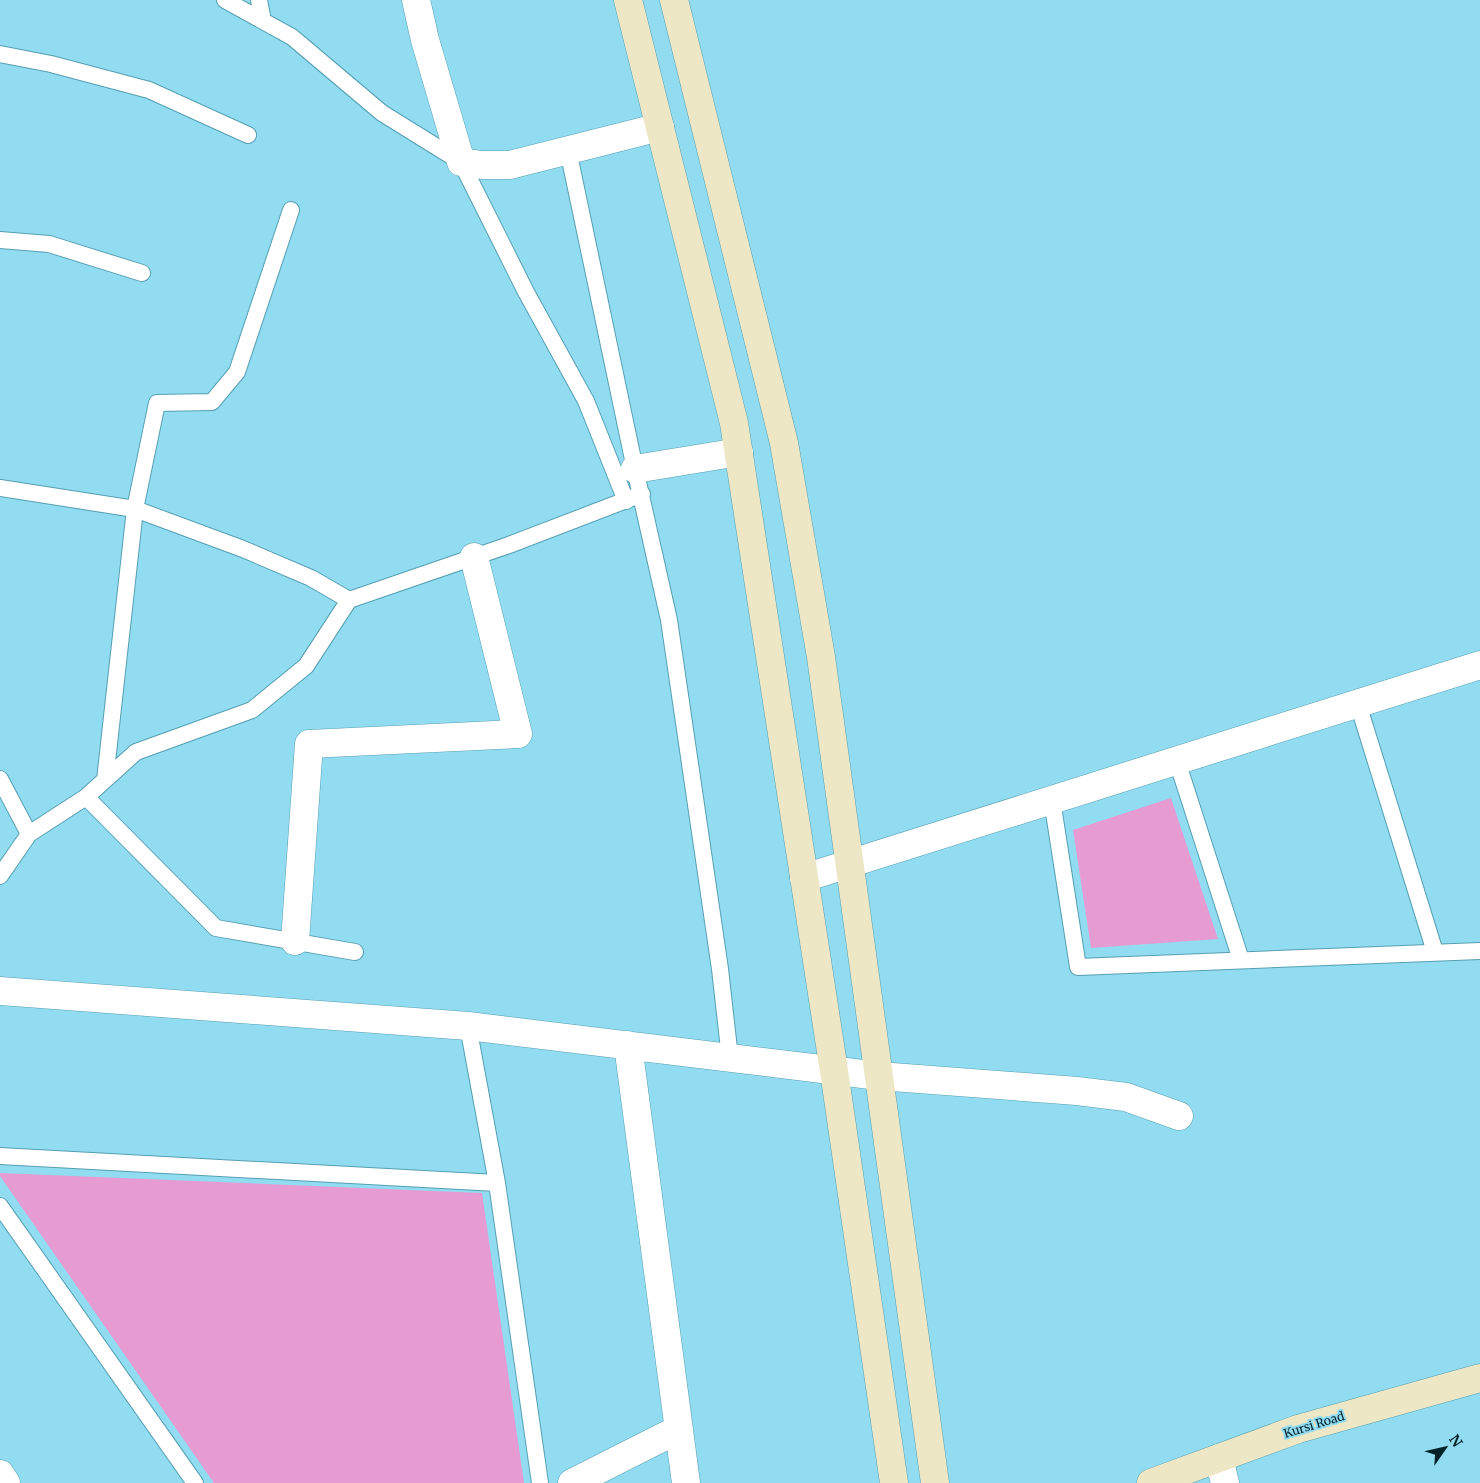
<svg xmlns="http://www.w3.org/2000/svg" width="1480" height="1483" viewBox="0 0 1480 1483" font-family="Merriweather,serif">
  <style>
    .green { fill: #e69bd2 }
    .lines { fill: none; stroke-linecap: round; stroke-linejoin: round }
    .lane-casing { stroke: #559fb3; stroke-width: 18 }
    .street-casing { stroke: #559fb3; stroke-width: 29 }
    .secondary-casing { stroke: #559fb3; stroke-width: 29 }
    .lane { stroke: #fff; stroke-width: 16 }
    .street { stroke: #fff; stroke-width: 28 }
    .secondary { stroke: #eee7c6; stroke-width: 28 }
    .labels { text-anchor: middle; stroke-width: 4; stroke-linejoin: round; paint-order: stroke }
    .street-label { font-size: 12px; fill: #02222a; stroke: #91dcf0 }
  </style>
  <rect width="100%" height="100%" fill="#91dcf0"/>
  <path class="green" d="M 1171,798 L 1218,939 L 1091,948 L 1073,830 Z
    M 0,1173 L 482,1193 L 524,1483 L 214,1483 L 0,1176 Z"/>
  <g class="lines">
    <g class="lane-casing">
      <path id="lane" d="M 225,0 L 292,37 L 382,113 L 461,162 L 526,292 L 586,401 L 626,501
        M 259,0 L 263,21
        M 0,54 L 51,64 L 149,90 L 248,135
        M 568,150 L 635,469 L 669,620 L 720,969 L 730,1058
        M 0,240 L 49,244 L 142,273
        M 0,488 L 135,509 L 243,549 L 311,578 L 349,600
        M 1358,704 L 1435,952
        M 1177,761 L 1241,960
        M 0,779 L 29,834
        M 105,780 L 135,509 L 157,403 L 212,402 L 237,372 L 291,210
        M 86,797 L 216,928 L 355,952
        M 1052,800 L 1078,967 L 1480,951
        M 0,876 L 29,834 L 86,797 L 136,752 L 252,710 L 306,666 L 349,600 L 509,545 L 642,494
        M 468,1026 L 497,1183 L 540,1483
        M 0,1156 L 497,1183
        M 0,1206 L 195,1483"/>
    </g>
    <g class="street-casing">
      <path id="street" d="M 416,0 L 425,40 L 461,162 L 482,165 L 510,165 L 660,127
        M 635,469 L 739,452
        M 804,878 L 1480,665
        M 295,941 L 309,744 L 518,734 L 474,557
        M 0,991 L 468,1026 L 879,1076 L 1077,1091 L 1126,1097 L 1179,1116
        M 628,1045 L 686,1483
        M 1219,1458 L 1225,1483
        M 0,1474 L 6,1483
        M 572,1483 L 679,1429"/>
    </g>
    <g class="secondary-casing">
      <path id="secondary" d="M 628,0 L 734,423 L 834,1071 L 894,1483
        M 674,0 L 784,443 L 821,657 L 935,1483
        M 1151,1483 L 1298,1429 L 1480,1378"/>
    </g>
    <use href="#lane" class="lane"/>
    <use href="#street" class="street"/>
    <use href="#secondary" class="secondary"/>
  </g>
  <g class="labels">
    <g class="street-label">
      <text transform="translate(1314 1425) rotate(-17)" y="4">Kursi Road</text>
    </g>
  </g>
  <g transform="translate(1445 1448) rotate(56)" stroke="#91dcf0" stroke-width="4" paint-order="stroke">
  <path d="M0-4L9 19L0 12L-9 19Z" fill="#02222a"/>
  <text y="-8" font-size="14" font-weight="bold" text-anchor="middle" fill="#02222a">N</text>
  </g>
</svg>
